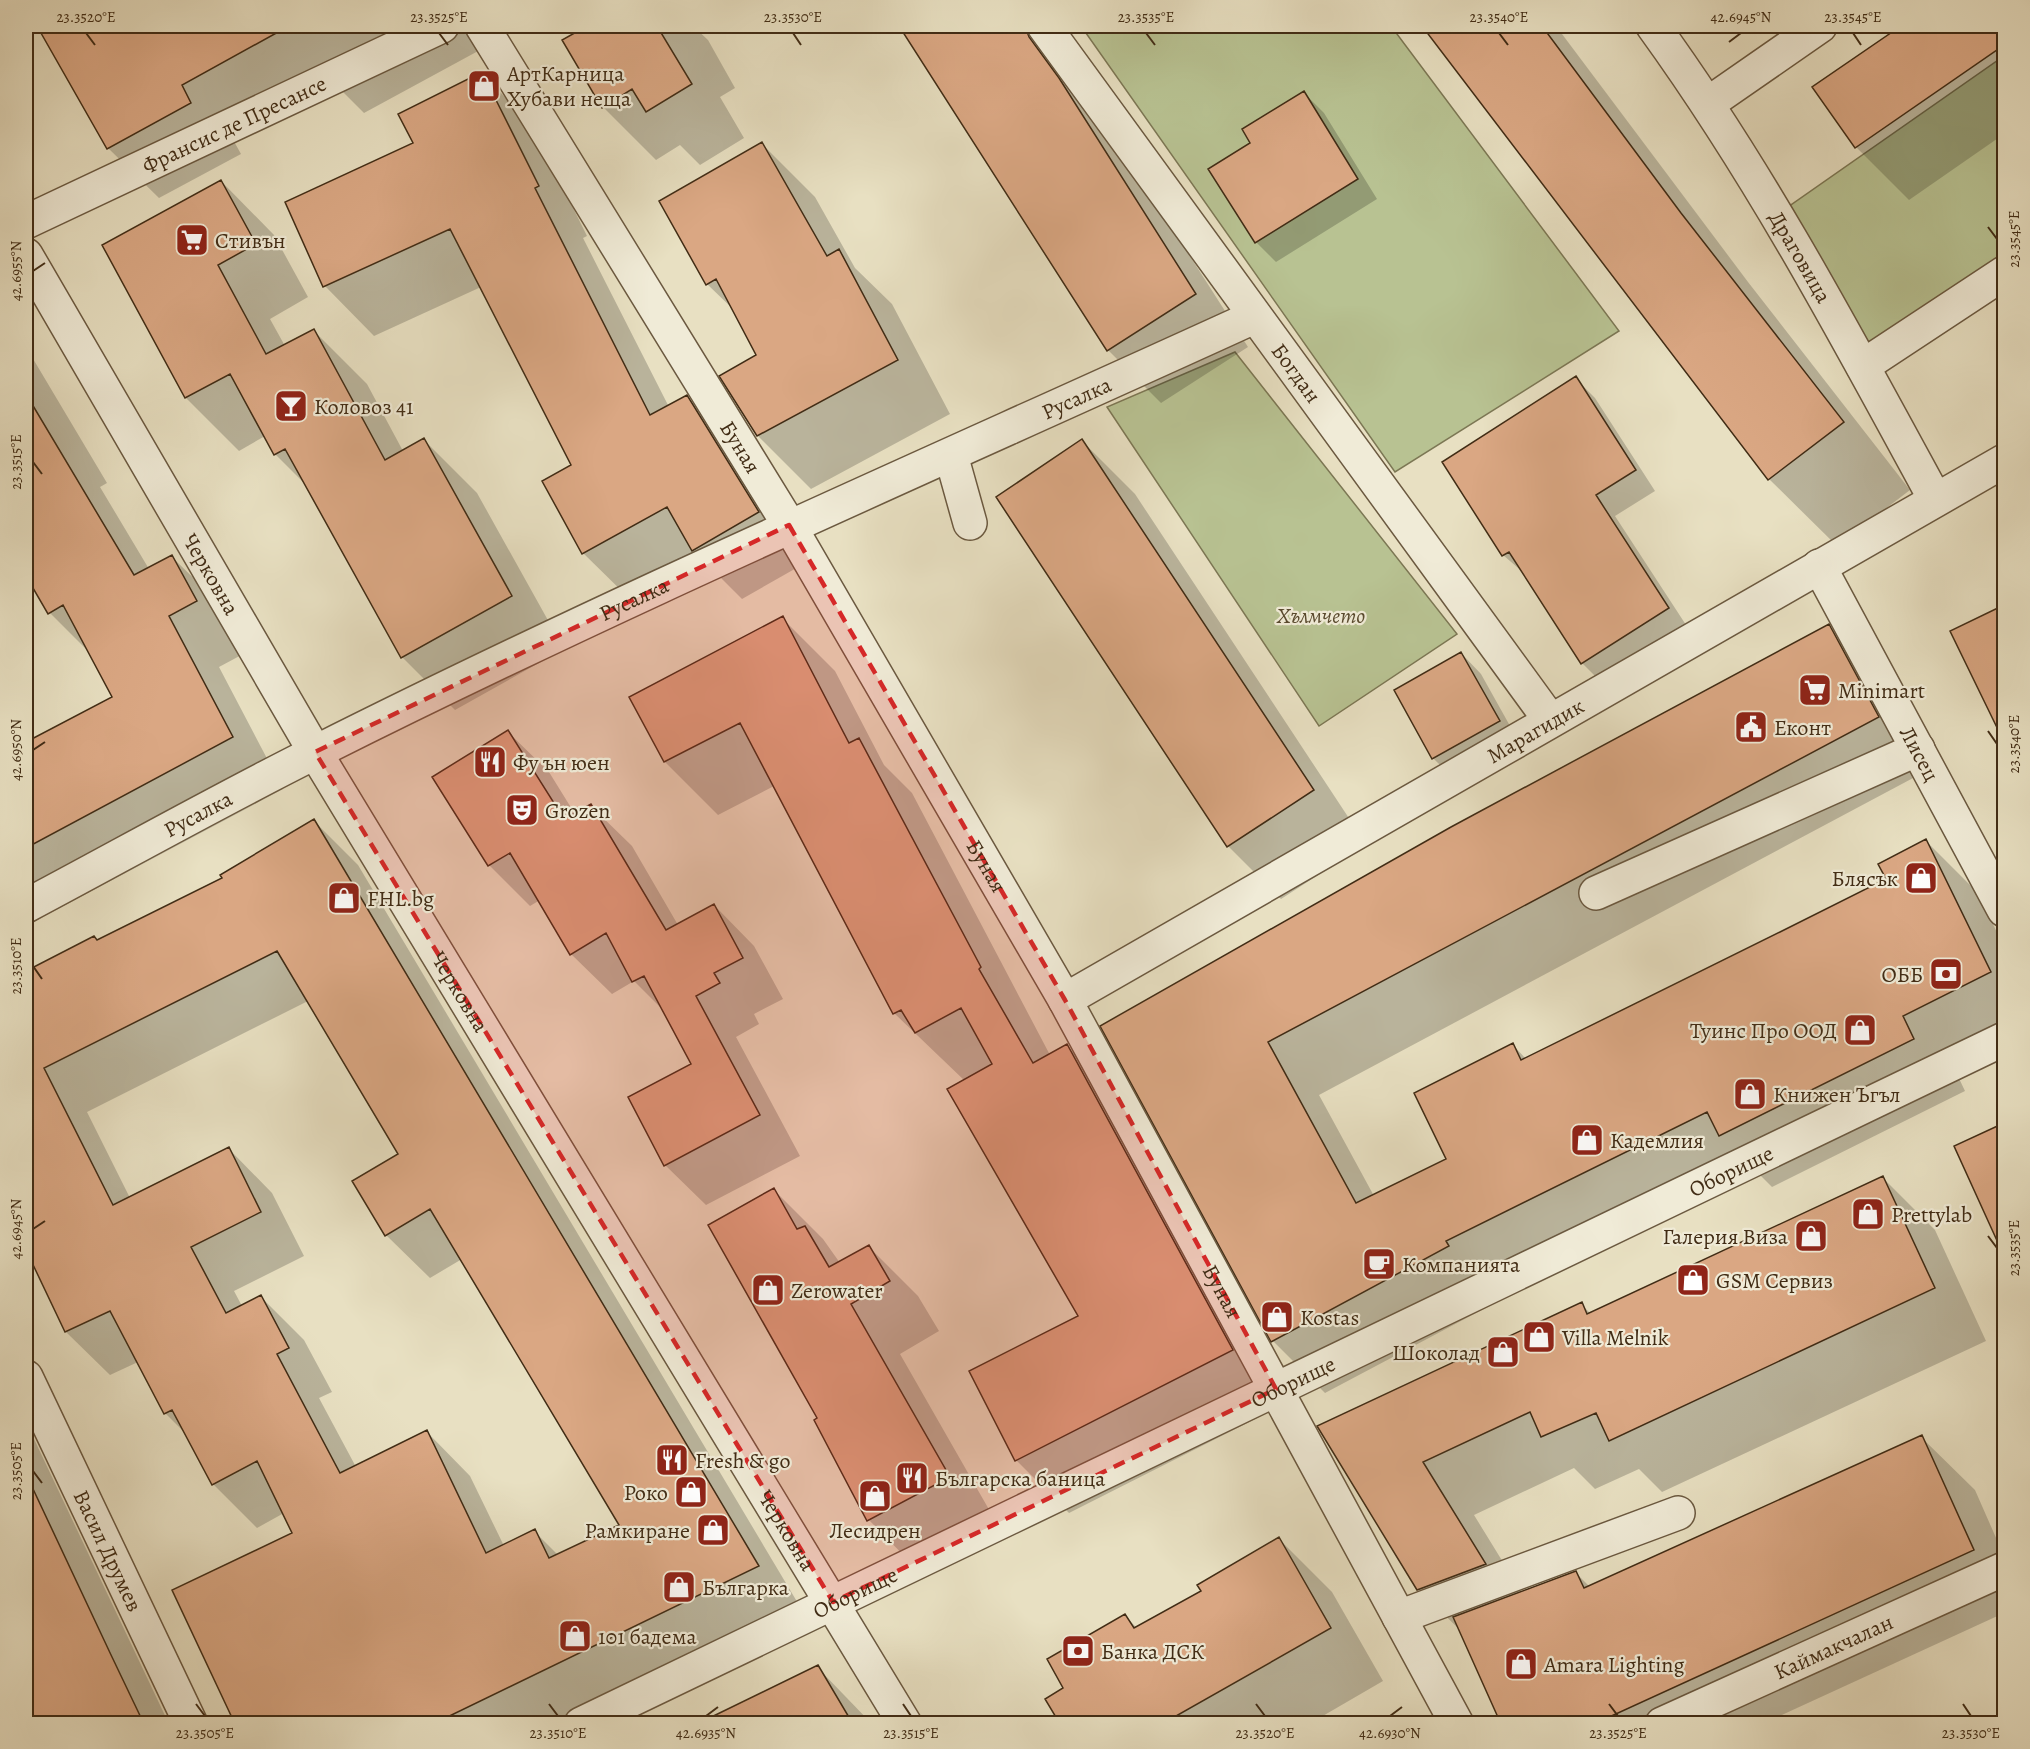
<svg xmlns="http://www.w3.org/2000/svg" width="2030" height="1749" viewBox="0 0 2030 1749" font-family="Alegreya,serif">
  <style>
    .green { fill: #b8c292; stroke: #7c7754; stroke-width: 1.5 }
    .shadow { fill: #0003; fill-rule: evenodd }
    .building { fill: #daa783; stroke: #412c15; stroke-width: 1.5; fill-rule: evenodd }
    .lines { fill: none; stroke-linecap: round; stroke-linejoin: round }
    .minor-casing { stroke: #6b5940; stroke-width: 36 }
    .minor { stroke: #f0ebd7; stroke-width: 33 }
    .marked { fill: #d62828; fill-opacity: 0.2; stroke: #d62828; stroke-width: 4.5; stroke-dasharray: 12 8; stroke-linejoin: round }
    .ticks { fill: none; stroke: #412c15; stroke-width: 2 }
    .labels { text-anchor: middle; stroke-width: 4.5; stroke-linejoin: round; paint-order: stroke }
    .poi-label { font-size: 22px; fill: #412c15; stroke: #f0ebd7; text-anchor: start }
    .street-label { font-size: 22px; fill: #412c15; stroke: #f0ebd7 }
    .park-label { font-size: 22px; font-style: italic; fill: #594a2e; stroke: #f0ebd7 }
    .neatline { fill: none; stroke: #412c15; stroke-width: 2 }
    .ticks-label { font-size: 15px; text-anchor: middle; fill: #412c15 }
  </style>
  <rect width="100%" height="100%" fill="#e8e0c2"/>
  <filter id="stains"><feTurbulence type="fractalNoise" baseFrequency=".00333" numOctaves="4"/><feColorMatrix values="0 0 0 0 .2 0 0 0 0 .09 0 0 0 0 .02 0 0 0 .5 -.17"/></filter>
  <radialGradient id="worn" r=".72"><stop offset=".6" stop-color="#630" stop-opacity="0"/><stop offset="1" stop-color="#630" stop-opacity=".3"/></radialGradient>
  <path class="green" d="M 1081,26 L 1391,26 L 1619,331 L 1395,472 Z
    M 2004,56 L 2004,273 L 1863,366 L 1778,214 Z
    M 1235,352 L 1457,634 L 1319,726 L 1107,407 Z"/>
  <path class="shadow" d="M 41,26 L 466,26 L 480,50 L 364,113 L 332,81 L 231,136 L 241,154 L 159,198 L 108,148 Z
    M 590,26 L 693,26 L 708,40 L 735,88 L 720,97 L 744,138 L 700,165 L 680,145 L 656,160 L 603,107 L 565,41 Z
    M 901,26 L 1043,26 L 1248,347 L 1161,403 L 1108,350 Z
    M 1424,26 L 1556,26 L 1748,282 L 1910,490 L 1837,546 L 1769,479 Z
    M 1904,26 L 2004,26 L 2004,134 L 1909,200 L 1856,147 L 1815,87 Z
    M 482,74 L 531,123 L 587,236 L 583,238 L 669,407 L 687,397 L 736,446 L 807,562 L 742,599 L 705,562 L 633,602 L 583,553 L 573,466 L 481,287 L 374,336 L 325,286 L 287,203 L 415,144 Z
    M 1304,93 L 1324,113 L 1377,199 L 1276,262 L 1256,242 L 1252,144 Z
    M 762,144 L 815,197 L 855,268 L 892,304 L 950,414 L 811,489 L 758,436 L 758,356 L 734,310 L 707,284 Z
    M 221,181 L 274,235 L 308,297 L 270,319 L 285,346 L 314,331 L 367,384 L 403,451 L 424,440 L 477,493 L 564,649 L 455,710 L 402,657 L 307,486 L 275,454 L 265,436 L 239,451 L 186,398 L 104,245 Z
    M 26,347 L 107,483 L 100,487 L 149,569 L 172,557 L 223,607 L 247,652 L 219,667 L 283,789 L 26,926 L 26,744 L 114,698 L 91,654 L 50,613 L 26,573 Z
    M 1575,378 L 1595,398 L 1655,491 L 1615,516 L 1688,628 L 1602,683 L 1582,663 L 1525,574 L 1503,555 Z
    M 1082,441 L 1135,494 L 1366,844 L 1281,899 L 1228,846 Z
    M 2004,606 L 2004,732 L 1999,726 L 1952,632 Z
    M 782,618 L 835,671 L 884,765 L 912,793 L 1050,1055 L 1067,1046 L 1120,1099 L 1285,1404 L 1069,1513 L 1016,1460 L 1080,1317 L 965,1081 L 894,1013 L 774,786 L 718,815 L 665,762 L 631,697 Z
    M 1829,626 L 1881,678 L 1930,769 L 1319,1095 L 1374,1196 L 1448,1160 L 1513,1045 L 1526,1059 L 1888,880 L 1926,841 L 1978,893 L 2004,947 L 2004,1043 L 1954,1068 L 1965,1091 L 1772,1187 L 1752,1167 L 1325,1393 L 1273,1341 L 1102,1026 Z
    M 1461,653 L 1481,674 L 1519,742 L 1453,778 L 1433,758 Z
    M 508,732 L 549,772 L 575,814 L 591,806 L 632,846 L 678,925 L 714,905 L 754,946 L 783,999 L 754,1014 L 759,1024 L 736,1037 L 800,1156 L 706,1205 L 665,1165 L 693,1064 L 665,1012 L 634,981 L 612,994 L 571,954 L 540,900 L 530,906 L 489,865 L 434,778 Z
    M 314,821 L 358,865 L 802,1610 L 567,1724 L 237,1724 L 294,1533 L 284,1513 L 257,1528 L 213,1484 L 186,1434 L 165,1413 L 138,1362 L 110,1375 L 66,1332 L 32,1259 L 26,1253 L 26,972 L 94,938 L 98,942 L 225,879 ZM 308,1001 L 400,1154 L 386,1235 L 430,1278 L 462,1259 L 621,1525 L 558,1555 L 534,1531 L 504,1546 L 470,1476 L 427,1432 L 356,1467 L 319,1398 L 332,1392 L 304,1340 L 261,1297 L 242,1306 L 234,1291 L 304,1256 L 272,1193 L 229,1149 L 130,1198 L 87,1112 Z
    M 2004,1124 L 2004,1253 L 1956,1146 Z
    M 1883,1178 L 1935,1230 L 1986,1341 L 1662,1492 L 1639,1469 L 1595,1489 L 1574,1468 L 1474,1515 L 1522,1593 L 1576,1573 L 1590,1587 L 1921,1437 L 1975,1490 L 2004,1556 L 2004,1613 L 1762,1724 L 1503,1724 L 1462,1632 L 1418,1589 L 1319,1427 L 1581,1304 L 1591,1314 Z
    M 773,1189 L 823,1239 L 840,1263 L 868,1246 L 918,1296 L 939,1331 L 900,1354 L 999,1527 L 918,1570 L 869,1520 L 816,1420 L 819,1419 Z
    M 26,1422 L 169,1724 L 38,1724 L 26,1710 Z
    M 1279,1539 L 1332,1592 L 1383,1681 L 1309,1724 L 1061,1724 L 1065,1688 L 1125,1616 L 1137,1628 L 1203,1591 Z
    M 817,1667 L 872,1724 L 700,1724 Z"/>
  <path class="building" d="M 37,26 L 289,26 L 182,85 L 191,103 L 107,149 Z
    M 587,26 L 657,26 L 692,84 L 646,112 L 632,89 L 602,108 L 562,40 Z
    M 899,26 L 1025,26 L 1029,37 L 1059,78 L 1196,294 L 1107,351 Z
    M 1422,26 L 1542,26 L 1681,213 L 1844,422 L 1768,480 Z
    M 1901,26 L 2004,26 L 2004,45 L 1855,148 L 1812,87 Z
    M 482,72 L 539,186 L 535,188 L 650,415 L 687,395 L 759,512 L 692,551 L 667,507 L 582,554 L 542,481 L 571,465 L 450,229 L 323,287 L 285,202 L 413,143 L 398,114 Z
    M 1304,91 L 1358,179 L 1255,243 L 1208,169 L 1250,143 L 1242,129 Z
    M 762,142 L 827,256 L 839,249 L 898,360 L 757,436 L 719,376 L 756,355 L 716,279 L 706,285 L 659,201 Z
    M 221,180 L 256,244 L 218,265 L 266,354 L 314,329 L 385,460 L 424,438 L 512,596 L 401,658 L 285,449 L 274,455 L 230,374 L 185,398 L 102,245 Z
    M 1576,376 L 1636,470 L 1596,495 L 1669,608 L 1581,664 L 1509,552 L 1502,556 L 1442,462 Z
    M 26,394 L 134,575 L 172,555 L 197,601 L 169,616 L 233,737 L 26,848 L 26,742 L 112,697 L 63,605 L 48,614 L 26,576 Z
    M 1082,439 L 1314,790 L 1227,847 L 996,497 Z
    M 2004,605 L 2004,742 L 1950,631 Z
    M 783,616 L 849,743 L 859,738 L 981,967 L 979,969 L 1033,1063 L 1067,1044 L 1233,1350 L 1015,1461 L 969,1371 L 1078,1316 L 947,1089 L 992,1064 L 961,1008 L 915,1033 L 901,1010 L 893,1014 L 740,723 L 664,762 L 629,697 Z
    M 1829,624 L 1879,717 L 1268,1042 L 1356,1203 L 1446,1159 L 1414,1093 L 1513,1043 L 1521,1060 L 1780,932 L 1886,879 L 1878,864 L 1926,839 L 1991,972 L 1903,1016 L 1914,1039 L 1719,1136 L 1707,1112 L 1446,1241 L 1449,1246 L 1271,1342 L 1100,1026 L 1451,827 Z
    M 1461,652 L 1500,721 L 1432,759 L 1394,690 Z
    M 508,730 L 564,819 L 591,804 L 666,930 L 714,904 L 743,958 L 714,973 L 720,983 L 696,996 L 760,1115 L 664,1166 L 628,1097 L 691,1064 L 644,976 L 632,982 L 606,933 L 570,955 L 510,853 L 488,866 L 432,777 Z
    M 314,819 L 759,1566 L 433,1724 L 235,1724 L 172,1590 L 292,1533 L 257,1461 L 212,1485 L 172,1410 L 164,1414 L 110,1311 L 65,1332 L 26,1250 L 26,971 L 94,936 L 97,940 L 222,878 L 220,875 ZM 277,951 L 398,1154 L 352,1181 L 385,1236 L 430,1209 L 619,1525 L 549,1558 L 535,1529 L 486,1553 L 427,1430 L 340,1473 L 277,1354 L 289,1348 L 261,1295 L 226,1313 L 191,1247 L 261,1212 L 229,1147 L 113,1205 L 44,1068 Z
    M 2004,1123 L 2004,1256 L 1954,1146 Z
    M 1883,1176 L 1935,1288 L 1609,1441 L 1596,1413 L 1541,1437 L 1530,1412 L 1423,1462 L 1486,1564 L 1417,1590 L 1317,1426 L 1582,1302 L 1587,1314 Z
    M 774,1188 L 797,1229 L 805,1226 L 829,1267 L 869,1245 L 890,1281 L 851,1304 L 950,1477 L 867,1521 L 814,1420 L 817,1418 L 708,1225 Z
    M 1922,1435 L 1974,1550 L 1594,1724 L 1501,1724 L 1453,1617 L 1576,1571 L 1584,1588 Z
    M 26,1474 L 112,1657 L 144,1724 L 37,1724 L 26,1700 Z
    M 1279,1537 L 1331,1628 L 1162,1724 L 1060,1724 L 1045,1699 L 1063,1688 L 1047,1659 L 1125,1614 L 1134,1628 L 1201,1591 L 1197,1585 Z
    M 818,1665 L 853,1724 L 697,1724 Z"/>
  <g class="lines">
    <g class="minor-casing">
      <g id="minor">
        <path id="s1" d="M 482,26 L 789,525 L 1065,1000 L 1457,1724"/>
        <path id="s2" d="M 1044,26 L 1550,720"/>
        <path id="s3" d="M 1653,26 C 1761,175 1847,337 1935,499"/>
        <path d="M 1709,103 L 1820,26"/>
        <path id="s4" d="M 26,222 L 442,26"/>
        <path id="s5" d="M 26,255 L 315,752 L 905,1724"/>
        <path d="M 1863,366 L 2004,273"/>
        <path d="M 951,455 L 970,523"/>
        <path id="s6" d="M 1819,566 L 2004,910"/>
        <path d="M 1596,893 L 1918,749"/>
        <path id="s7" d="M 26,906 C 122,855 218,801 316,752 C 624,597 941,460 1254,317"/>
        <path id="s8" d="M 1065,1000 L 2004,461"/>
        <path id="s9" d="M 26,1377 L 191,1724"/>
        <path d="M 1399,1617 L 1678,1513"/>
        <path id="s10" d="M 581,1724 L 2004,1039"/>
        <path id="s11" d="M 1662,1724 L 2004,1569"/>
      </g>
    </g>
    <use href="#minor" class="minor"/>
  </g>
  <path class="marked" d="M 789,525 L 1065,1000 L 1276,1389 L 833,1602 L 315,752 Z"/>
  <path class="ticks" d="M 86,33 L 95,45M 439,33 L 448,45M 793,33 L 801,45M 1146,33 L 1155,45M 1499,33 L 1508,45M 1853,33 L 1861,45M 1729,42 L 1741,33M 1988,227 L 1997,239M 33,271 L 45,263M 33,462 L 42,474M 1988,731 L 1997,744M 33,750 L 45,742M 33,966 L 42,979M 33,1229 L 45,1221M 1988,1236 L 1997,1248M 33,1471 L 42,1483M 196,1704 L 205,1716M 549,1704 L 558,1716M 903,1704 L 911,1716M 1256,1704 L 1265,1716M 1609,1704 L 1618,1716M 1963,1704 L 1971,1716M 706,1716 L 718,1707M 1390,1716 L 1402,1707"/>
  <defs>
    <g id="shop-square" transform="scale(1.725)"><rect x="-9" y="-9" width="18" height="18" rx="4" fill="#8f2418" stroke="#f0ebd7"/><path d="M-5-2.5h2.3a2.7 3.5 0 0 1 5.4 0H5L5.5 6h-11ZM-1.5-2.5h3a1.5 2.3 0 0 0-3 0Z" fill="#fff"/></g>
    <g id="supermarket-square" transform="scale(1.725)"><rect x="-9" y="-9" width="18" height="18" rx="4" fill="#8f2418" stroke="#f0ebd7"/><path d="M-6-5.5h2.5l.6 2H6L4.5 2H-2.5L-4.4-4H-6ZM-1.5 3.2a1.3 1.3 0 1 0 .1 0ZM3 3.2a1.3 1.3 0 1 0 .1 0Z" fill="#fff"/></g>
    <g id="bar-square" transform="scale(1.725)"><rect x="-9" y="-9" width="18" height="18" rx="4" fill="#8f2418" stroke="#f0ebd7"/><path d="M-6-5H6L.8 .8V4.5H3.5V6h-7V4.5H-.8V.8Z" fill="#fff"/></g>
    <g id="civic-square" transform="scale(1.725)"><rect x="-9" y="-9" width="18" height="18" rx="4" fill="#8f2418" stroke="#f0ebd7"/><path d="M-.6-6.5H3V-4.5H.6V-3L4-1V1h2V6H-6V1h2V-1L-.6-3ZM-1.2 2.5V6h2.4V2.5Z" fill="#fff"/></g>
    <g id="restaurant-square" transform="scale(1.725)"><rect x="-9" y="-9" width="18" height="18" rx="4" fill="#8f2418" stroke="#f0ebd7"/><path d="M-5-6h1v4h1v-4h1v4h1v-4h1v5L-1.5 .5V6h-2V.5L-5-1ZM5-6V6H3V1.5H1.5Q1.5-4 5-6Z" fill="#fff"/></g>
    <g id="theatre-square" transform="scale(1.725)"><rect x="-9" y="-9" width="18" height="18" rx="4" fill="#8f2418" stroke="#f0ebd7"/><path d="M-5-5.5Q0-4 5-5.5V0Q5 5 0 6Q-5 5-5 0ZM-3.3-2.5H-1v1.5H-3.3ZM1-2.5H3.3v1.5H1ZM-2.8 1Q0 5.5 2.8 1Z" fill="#fff"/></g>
    <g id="bank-square" transform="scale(1.725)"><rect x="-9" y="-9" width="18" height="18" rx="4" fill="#8f2418" stroke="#f0ebd7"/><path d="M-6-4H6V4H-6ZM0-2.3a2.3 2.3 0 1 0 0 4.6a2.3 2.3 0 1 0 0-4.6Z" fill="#fff"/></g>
    <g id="cafe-square" transform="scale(1.725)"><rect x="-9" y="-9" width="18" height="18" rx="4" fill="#8f2418" stroke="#f0ebd7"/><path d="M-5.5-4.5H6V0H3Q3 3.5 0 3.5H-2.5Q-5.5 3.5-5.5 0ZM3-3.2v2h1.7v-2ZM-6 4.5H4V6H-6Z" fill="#fff"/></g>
  </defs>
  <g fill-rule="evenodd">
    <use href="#shop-square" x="484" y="86"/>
    <use href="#supermarket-square" x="192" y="240"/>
    <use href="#bar-square" x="291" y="406"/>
    <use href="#supermarket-square" x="1815" y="690"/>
    <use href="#civic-square" x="1751" y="727"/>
    <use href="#restaurant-square" x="490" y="762"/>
    <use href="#theatre-square" x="522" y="810"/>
    <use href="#shop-square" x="1921" y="878"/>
    <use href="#shop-square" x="344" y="898"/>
    <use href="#bank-square" x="1946" y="974"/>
    <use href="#shop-square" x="1860" y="1030"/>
    <use href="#shop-square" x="1750" y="1094"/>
    <use href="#shop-square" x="1587" y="1140"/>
    <use href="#shop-square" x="1868" y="1214"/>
    <use href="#shop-square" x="1811" y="1236"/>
    <use href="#cafe-square" x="1379" y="1264"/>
    <use href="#shop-square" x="1693" y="1280"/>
    <use href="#shop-square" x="768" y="1290"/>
    <use href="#shop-square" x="1277" y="1317"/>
    <use href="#shop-square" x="1539" y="1337"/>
    <use href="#shop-square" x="1503" y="1352"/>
    <use href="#restaurant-square" x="672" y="1460"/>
    <use href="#restaurant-square" x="912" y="1478"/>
    <use href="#shop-square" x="691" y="1492"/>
    <use href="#shop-square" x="875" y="1496"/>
    <use href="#shop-square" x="713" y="1530"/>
    <use href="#shop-square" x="679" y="1587"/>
    <use href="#shop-square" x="575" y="1636"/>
    <use href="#bank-square" x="1078" y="1651"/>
    <use href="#shop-square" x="1521" y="1664"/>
  </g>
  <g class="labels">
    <g class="poi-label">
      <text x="507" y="81">АртКарница<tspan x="507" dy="25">Хубави неща</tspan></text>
      <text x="215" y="248">Стивън</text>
      <text x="314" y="414">Коловоз 41</text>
      <text x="1838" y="698">Minimart</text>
      <text x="1774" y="735">Еконт</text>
      <text x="513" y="770">Фу ън юен</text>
      <text x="545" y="818">Grozen</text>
      <text x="1898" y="886" text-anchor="end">Блясък</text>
      <text x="367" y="906">FHL.bg</text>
      <text x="1923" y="982" text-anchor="end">ОББ</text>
      <text x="1837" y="1038" text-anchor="end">Туинс Про ООД</text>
      <text x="1773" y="1102">Книжен Ъгъл</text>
      <text x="1610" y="1148">Кадемлия</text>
      <text x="1891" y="1222">Prettylab</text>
      <text x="1788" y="1244" text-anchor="end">Галерия Виза</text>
      <text x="1402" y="1272">Компанията</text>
      <text x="1716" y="1288">GSM Сервиз</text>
      <text x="791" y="1298">Zerowater</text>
      <text x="1300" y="1325">Kostas</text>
      <text x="1562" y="1345">Villa Melnik</text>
      <text x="1480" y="1360" text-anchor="end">Шоколад</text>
      <text x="695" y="1468">Fresh &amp; go</text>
      <text x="935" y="1486">Българска баница</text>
      <text x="668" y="1500" text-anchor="end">Роко</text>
      <text x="690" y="1538" text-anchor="end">Рамкиране</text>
      <text x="875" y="1538" text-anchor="middle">Лесидрен</text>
      <text x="702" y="1595">Българка</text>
      <text x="598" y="1644">101 бадема</text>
      <text x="1101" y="1659">Банка ДСК</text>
      <text x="1544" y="1672">Amara Lighting</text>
    </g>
    <g class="street-label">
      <text dy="8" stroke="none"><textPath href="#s4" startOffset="230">Франсис де Пресансе</textPath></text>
      <text dy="8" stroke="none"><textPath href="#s3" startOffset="274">Драговица</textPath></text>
      <text dy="8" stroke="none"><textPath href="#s2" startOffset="429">Богдан</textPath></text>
      <text dy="8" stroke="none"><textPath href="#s7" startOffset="1167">Русалка</textPath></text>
      <text dy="8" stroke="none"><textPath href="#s1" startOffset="494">Буная</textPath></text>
      <text dy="8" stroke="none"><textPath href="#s5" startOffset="369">Черковна</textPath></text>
      <text dy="8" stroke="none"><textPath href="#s7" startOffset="681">Русалка</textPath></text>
      <text dy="8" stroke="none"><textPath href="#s8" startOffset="542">Марагидик</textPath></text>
      <text dy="8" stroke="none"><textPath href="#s6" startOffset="213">Лисец</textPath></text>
      <text dy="8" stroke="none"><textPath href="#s7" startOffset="195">Русалка</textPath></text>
      <text dy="8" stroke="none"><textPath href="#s1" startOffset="980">Буная</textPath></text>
      <text dy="8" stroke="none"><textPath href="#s5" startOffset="855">Черковна</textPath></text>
      <text dy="8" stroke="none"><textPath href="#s10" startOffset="1276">Оборище</textPath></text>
      <text dy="8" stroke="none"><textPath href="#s1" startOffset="1466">Буная</textPath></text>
      <text dy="8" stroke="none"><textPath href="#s10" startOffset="790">Оборище</textPath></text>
      <text dy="8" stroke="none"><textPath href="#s5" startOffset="1485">Черковна</textPath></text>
      <text dy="8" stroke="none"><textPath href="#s9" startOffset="192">Васил Друмев</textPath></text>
      <text dy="8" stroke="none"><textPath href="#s10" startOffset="304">Оборище</textPath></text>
      <text dy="8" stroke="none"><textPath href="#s11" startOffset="188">Каймакчалан</textPath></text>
    </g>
    <g class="park-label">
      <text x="1321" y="623">Хълмчето</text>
    </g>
  </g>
  <rect width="2030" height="1749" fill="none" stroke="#e8e0c2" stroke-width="66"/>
  <rect x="33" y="33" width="1964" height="1683" class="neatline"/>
  <g class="ticks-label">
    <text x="86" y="22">23.3520°E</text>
    <text x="439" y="22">23.3525°E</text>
    <text x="793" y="22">23.3530°E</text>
    <text x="1146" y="22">23.3535°E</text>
    <text x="1499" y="22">23.3540°E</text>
    <text x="1741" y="22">42.6945°N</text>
    <text x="1853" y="22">23.3545°E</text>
    <text transform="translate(2014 239) rotate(-90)" y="5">23.3545°E</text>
    <text transform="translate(16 271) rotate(-90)" y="5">42.6955°N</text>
    <text transform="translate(16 462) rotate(-90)" y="5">23.3515°E</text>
    <text transform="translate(2014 744) rotate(-90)" y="5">23.3540°E</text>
    <text transform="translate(16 750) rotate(-90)" y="5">42.6950°N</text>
    <text transform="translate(16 966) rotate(-90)" y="5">23.3510°E</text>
    <text transform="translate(16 1229) rotate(-90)" y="5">42.6945°N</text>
    <text transform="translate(2014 1248) rotate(-90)" y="5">23.3535°E</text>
    <text transform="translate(16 1471) rotate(-90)" y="5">23.3505°E</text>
    <text x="205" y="1738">23.3505°E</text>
    <text x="558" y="1738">23.3510°E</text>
    <text x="706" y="1738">42.6935°N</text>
    <text x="911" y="1738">23.3515°E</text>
    <text x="1265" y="1738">23.3520°E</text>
    <text x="1390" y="1738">42.6930°N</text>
    <text x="1618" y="1738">23.3525°E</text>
    <text x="1971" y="1738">23.3530°E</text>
  </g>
  <rect width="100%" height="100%" filter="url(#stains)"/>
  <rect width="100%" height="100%" fill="url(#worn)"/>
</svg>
